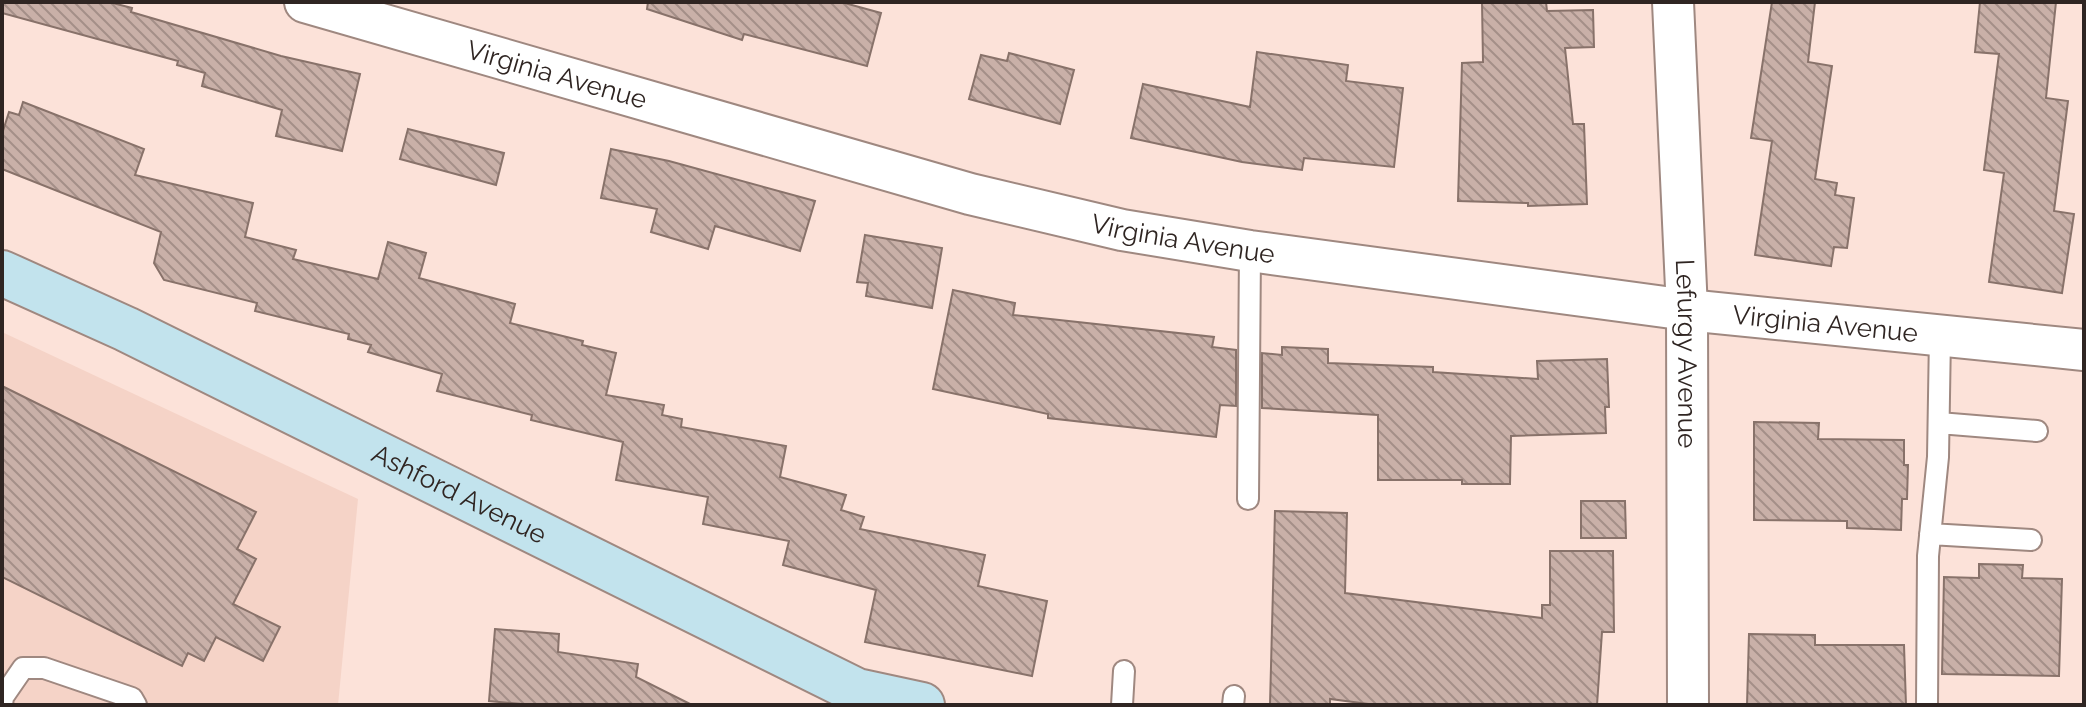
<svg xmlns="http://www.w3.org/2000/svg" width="2086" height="707" viewBox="0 0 2086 707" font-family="Raleway,sans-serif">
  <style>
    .built { fill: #f5d3c7 }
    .building { fill: url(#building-back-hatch); stroke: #88726a; stroke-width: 2 }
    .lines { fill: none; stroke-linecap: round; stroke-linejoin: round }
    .service-casing { stroke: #9f8880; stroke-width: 24 }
    .minor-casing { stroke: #9f8880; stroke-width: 44 }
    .secondary-casing { stroke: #9f8880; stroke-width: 48 }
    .service { stroke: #fff; stroke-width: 20 }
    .minor { stroke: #fff; stroke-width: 40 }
    .secondary { stroke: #c2e3ed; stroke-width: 44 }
    .labels { text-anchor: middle; stroke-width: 8; stroke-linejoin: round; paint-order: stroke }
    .street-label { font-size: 26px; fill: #2f2522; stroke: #fce2d9 }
  </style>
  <defs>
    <pattern id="building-back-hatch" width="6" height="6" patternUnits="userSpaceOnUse" patternTransform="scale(2)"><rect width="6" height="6" fill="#c9b0a8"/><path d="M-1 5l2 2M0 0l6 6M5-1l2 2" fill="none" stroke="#a48f88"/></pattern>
  </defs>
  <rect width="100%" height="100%" fill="#fce2d9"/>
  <path class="built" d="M 2,332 L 358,499 L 338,705 L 2,705 Z"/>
  <path class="building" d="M 2,2 L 109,2 L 132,8 L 131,12 L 281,56 L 360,74 L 342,151 L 276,136 L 282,110 L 202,86 L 205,73 L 177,65 L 178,61 L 2,13 Z
    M 648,2 L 841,2 L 881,13 L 867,66 L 744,34 L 742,40 L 647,9 Z
    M 1482,2 L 1546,2 L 1547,11 L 1593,10 L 1594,47 L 1565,48 L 1573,124 L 1584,124 L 1587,204 L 1528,206 L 1528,203 L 1458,201 L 1462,63 L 1483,62 Z
    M 1772,2 L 1815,2 L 1808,62 L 1832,66 L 1815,179 L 1837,183 L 1835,195 L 1854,198 L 1847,248 L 1834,247 L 1831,266 L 1755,255 L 1772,141 L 1751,138 Z
    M 1980,2 L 2056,2 L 2046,98 L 2068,101 L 2054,211 L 2074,214 L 2062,293 L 1989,282 L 2004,173 L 1984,170 L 1999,54 L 1975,52 Z
    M 1257,52 L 1348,65 L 1346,81 L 1403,88 L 1394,167 L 1304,158 L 1302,170 L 1242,162 L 1131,138 L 1143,84 L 1250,107 Z
    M 1009,53 L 1074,70 L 1060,124 L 969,99 L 981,55 L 1007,61 Z
    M 23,102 L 144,149 L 135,175 L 253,203 L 245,237 L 296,250 L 293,259 L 378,279 L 388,242 L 426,253 L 419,278 L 515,304 L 510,323 L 583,341 L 582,345 L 616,353 L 606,395 L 664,405 L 662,415 L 682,419 L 681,427 L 786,446 L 780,477 L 846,495 L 841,510 L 864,517 L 860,529 L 985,555 L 978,586 L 1047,601 L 1032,676 L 865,642 L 876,590 L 783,565 L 789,541 L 703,524 L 708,497 L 616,480 L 623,442 L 531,420 L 532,415 L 437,391 L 442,374 L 368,352 L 371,345 L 348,339 L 349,334 L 255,311 L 257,303 L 164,280 L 154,263 L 161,232 L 2,169 L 2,134 L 9,112 L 19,115 Z
    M 408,129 L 504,153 L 496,185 L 400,159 Z
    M 611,149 L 669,161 L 815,201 L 800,251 L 715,226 L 708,249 L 651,232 L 657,209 L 601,198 Z
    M 865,235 L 942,248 L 932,308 L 866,296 L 868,283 L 857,282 Z
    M 953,290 L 1015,303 L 1013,315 L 1214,337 L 1212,347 L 1236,350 L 1236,406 L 1220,405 L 1216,437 L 1048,418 L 1048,414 L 933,389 Z
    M 1282,347 L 1328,349 L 1328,363 L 1433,367 L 1433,372 L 1538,379 L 1537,361 L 1607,359 L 1609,407 L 1605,407 L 1606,433 L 1511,436 L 1510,484 L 1462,484 L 1462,480 L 1378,480 L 1378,415 L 1262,408 L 1262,353 L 1282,355 Z
    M 2,386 L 256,512 L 237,549 L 256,559 L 233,604 L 280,627 L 263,661 L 216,637 L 204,661 L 188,653 L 182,666 L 2,577 Z
    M 1754,422 L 1819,423 L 1818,439 L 1904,440 L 1904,465 L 1908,465 L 1907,499 L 1902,499 L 1901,530 L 1847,528 L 1847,521 L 1754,520 Z
    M 1581,501 L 1625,501 L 1626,538 L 1581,538 Z
    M 1275,511 L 1347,513 L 1345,593 L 1542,618 L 1542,605 L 1550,605 L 1550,551 L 1613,551 L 1614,632 L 1602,632 L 1597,705 L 1376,705 L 1330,699 L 1330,705 L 1270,705 Z
    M 1979,564 L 2023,565 L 2022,578 L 2062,579 L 2059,676 L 1942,674 L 1944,577 L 1979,578 Z
    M 495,629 L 559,634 L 558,652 L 638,664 L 636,677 L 692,705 L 533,705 L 489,701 Z
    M 1749,634 L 1815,635 L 1815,645 L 1904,645 L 1906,705 L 1747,705 Z"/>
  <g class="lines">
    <g class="service-casing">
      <path id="service" d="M 1939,423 L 2037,431
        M 1248,499 L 1250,251
        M 1930,534 L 2031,540
        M 2,705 L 3,697 L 23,668 L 44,668 L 132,698 L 136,705
        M 1122,705 L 1124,671
        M 1233,705 L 1234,696
        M 1927,705 L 1928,556 L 1938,457 L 1940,336"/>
    </g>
    <g class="minor-casing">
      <g id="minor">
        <path id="s1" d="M 305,2 L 970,194 L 1122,230 L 1250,251 L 1687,310 L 2084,350"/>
        <path id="s2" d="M 1673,2 L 1687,310 L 1688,705"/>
      </g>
    </g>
    <g class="secondary-casing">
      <g id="secondary">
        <path id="s3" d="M 2,273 L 126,329 L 857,691 L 922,705"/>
      </g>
    </g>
    <use href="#service" class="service"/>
    <use href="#minor" class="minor"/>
    <use href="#secondary" class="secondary"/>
  </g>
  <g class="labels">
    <g class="street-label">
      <text dy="9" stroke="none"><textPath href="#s1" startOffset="262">Virginia Avenue</textPath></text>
      <text dy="9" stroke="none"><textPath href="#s1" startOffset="910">Virginia Avenue</textPath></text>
      <text dy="9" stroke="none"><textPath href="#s1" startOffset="1558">Virginia Avenue</textPath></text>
      <text dy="9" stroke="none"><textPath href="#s2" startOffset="352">Lefurgy Avenue</textPath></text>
      <text dy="9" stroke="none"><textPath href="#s3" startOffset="508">Ashford Avenue</textPath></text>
    </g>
  </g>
  <rect width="2086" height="707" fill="none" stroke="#2f2522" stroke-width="8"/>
</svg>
